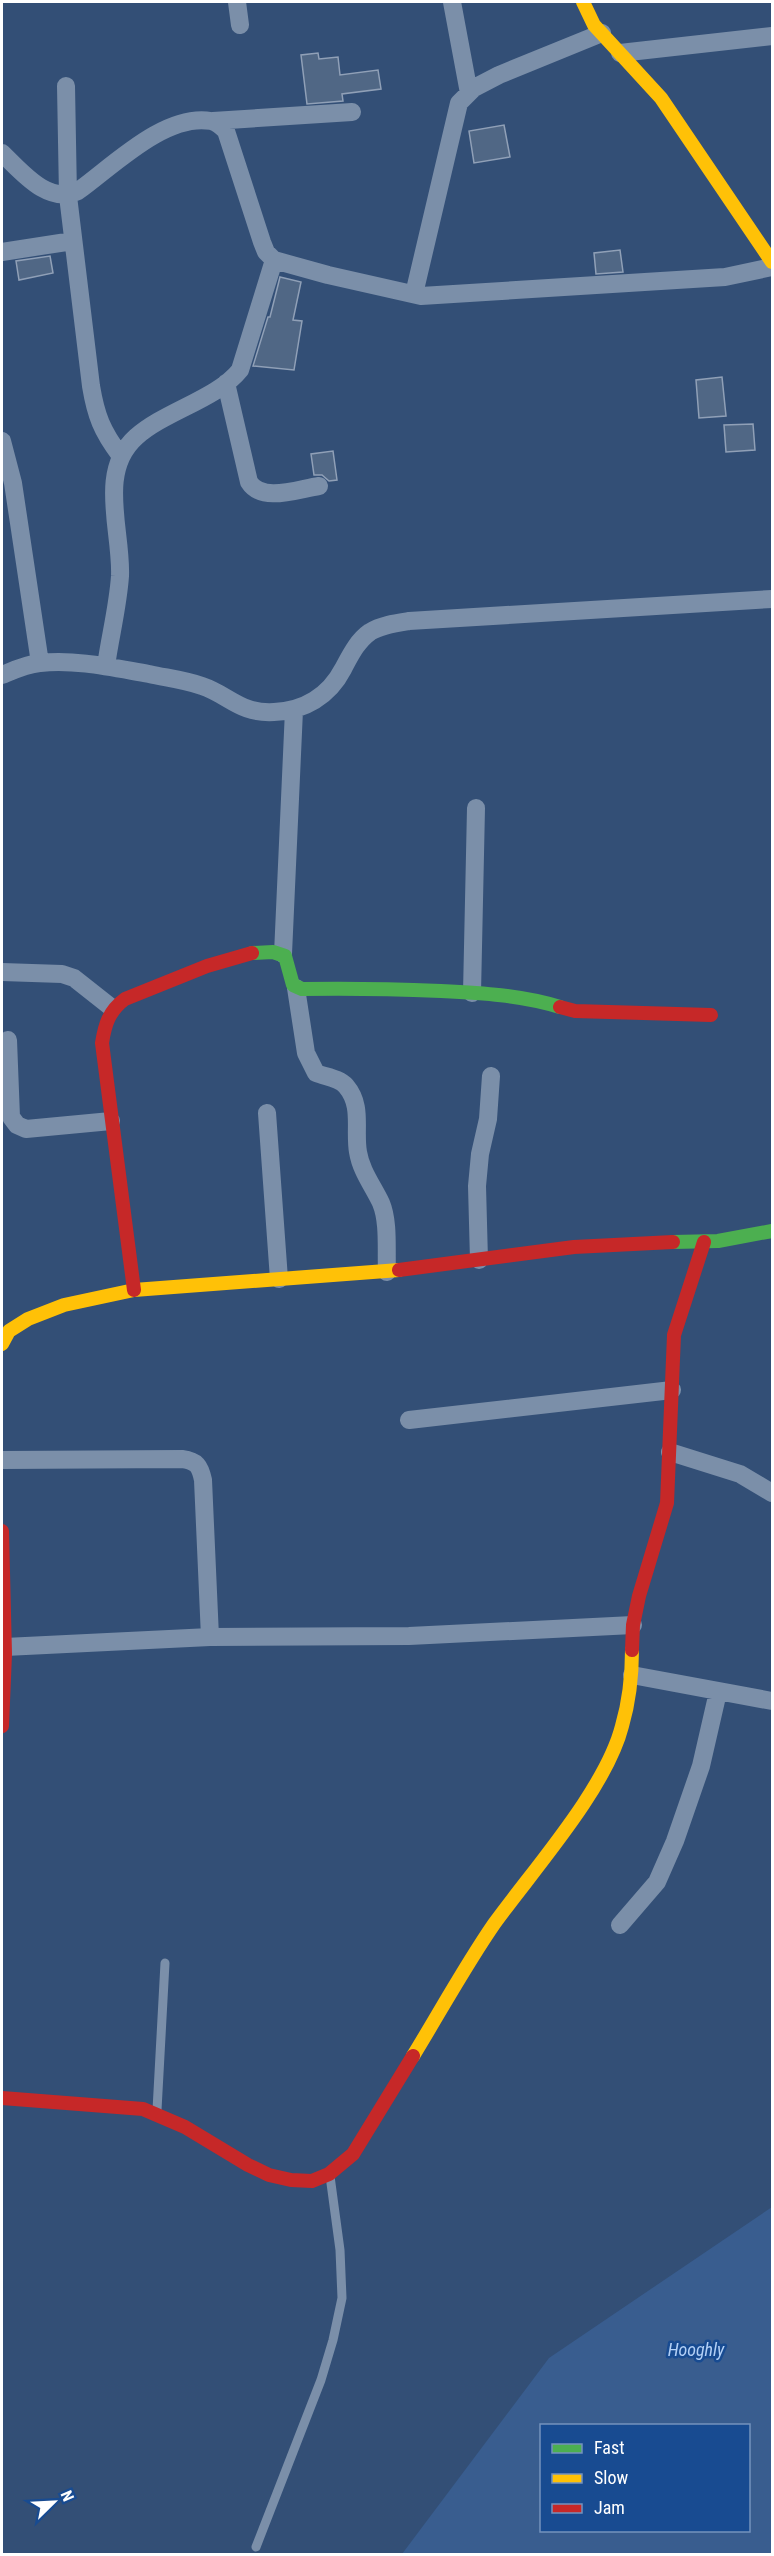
<svg xmlns="http://www.w3.org/2000/svg" width="774" height="2556" viewBox="0 0 774 2556" font-family="'Roboto Condensed',sans-serif">
  <style>
    .water { fill: #395d8f; fill-rule: evenodd }
    .building { fill: #506785; stroke: #90a0b7; stroke-width: 1.5 }
    .lines { fill: none; stroke-linecap: round; stroke-linejoin: round }
    .lane { stroke: #7b8fa9; stroke-width: 9 }
    .street { stroke: #7b8fa9; stroke-width: 18 }
    .fast { stroke: #4caf50; stroke-width: 14 }
    .slow { stroke: #ffc107; stroke-width: 14 }
    .jam { stroke: #c62828; stroke-width: 14 }
    .labels { text-anchor: middle; stroke-width: 5; stroke-linejoin: round; paint-order: stroke }
    .water-label { font-size: 18px; font-style: italic; fill: #b3d0f6; stroke: #184b91 }
  </style>
  <rect width="100%" height="100%" fill="#334f76"/>
  <path class="water" d="M 772,2207 L 772,2554 L 402,2554 L 549,2358 ZM 542,2426 L 748,2426 L 748,2530 L 542,2530 Z"/>
  <path class="building" d="M 318,53 L 319,59 L 338,57 L 340,75 L 378,70 L 381,89 L 342,94 L 343,101 L 307,104 L 301,55 Z
    M 504,125 L 510,157 L 474,163 L 469,131 Z
    M 620,250 L 623,272 L 596,274 L 594,253 Z
    M 50,256 L 53,273 L 19,280 L 16,261 Z
    M 280,277 L 301,282 L 293,320 L 302,321 L 294,370 L 253,366 L 268,317 L 270,317 Z
    M 722,377 L 726,416 L 699,418 L 696,380 Z
    M 753,424 L 755,450 L 726,452 L 724,425 Z
    M 333,451 L 337,480 L 329,481 L 322,475 L 314,475 L 311,454 Z"/>
  <g class="lines">
    <path class="lane" d="M 157,2110 L 165,1963
      M 256,2547 L 321,2380 L 333,2340 L 342,2298 L 340,2250 L 330,2176"/>
    <path class="street" d="M 237,2 L 240,25
      M 452,2 L 469,93
      M 620,53 L 772,36
      M 66,86 L 68,196 L 91,386 C 96,416 102,431 120,455
      M 213,121 L 352,112
      M 2,153 C 22,172 48,205 78,191 C 113,166 165,113 211,121 C 216,122 222,127 226,131 L 262,242 L 266,252 L 274,260 L 328,275 L 421,296 L 725,277 L 772,267
      M 2,252 L 73,241
      M 414,294 L 459,103 L 474,88 L 499,75 L 602,33
      M 226,383 L 249,482 C 262,503 298,489 319,486
      M 2,441 L 13,483 L 40,663
      M 106,666 C 110,637 118,606 120,576 C 122,531 97,472 136,437 C 165,411 217,399 240,370 L 274,260
      M 2,675 C 14,670 27,664 40,663 C 76,659 114,668 149,674 C 167,678 185,680 202,686 C 229,695 240,714 274,712 C 304,711 329,696 343,669 C 350,656 357,641 370,632 C 381,625 396,623 409,621 L 772,599
      M 283,954 L 294,710
      M 2,972 L 62,974 L 74,978 L 112,1008
      M 296,988 L 306,1053 L 316,1073 C 326,1077 339,1078 346,1086 C 363,1106 354,1129 358,1152 C 361,1171 373,1186 381,1203 C 389,1222 386,1250 387,1272
      M 472,993 L 476,808
      M 8,1040 L 11,1117 L 17,1125 L 26,1129 L 111,1121
      M 267,1113 L 279,1279
      M 479,1260 L 477,1186 L 480,1154 L 488,1119 L 491,1076
      M 409,1420 L 672,1390
      M 670,1452 L 740,1474 L 772,1493
      M 2,1460 L 182,1459 C 197,1461 200,1466 203,1480 L 210,1637
      M 5,1647 L 210,1637 L 409,1636 L 633,1625
      M 632,1675 L 772,1701
      M 620,1925 L 657,1882 L 675,1841 L 701,1766 L 718,1692"/>
    <path class="fast" d="M 252,953 L 273,952 L 285,956 L 293,985 L 302,989 C 349,988 394,989 441,991 C 481,993 521,995 560,1007
      M 673,1242 L 718,1241 L 772,1231"/>
    <path class="slow" d="M 583,2 L 594,25 L 661,98 L 772,262
      M 2,1344 L 9,1331 L 28,1319 L 64,1305 L 134,1290 L 399,1270
      M 413,2056 C 440,2012 465,1966 494,1924 C 533,1870 606,1789 622,1726 C 629,1702 632,1676 632,1650"/>
    <path class="jam" d="M 560,1007 L 575,1011 L 711,1015
      M 399,1270 L 574,1247 L 673,1242
      M 134,1290 L 102,1043 C 105,1024 109,1011 125,999 L 207,966 L 252,953
      M 2,1531 L 5,1654 L 2,1726
      M 632,1650 L 633,1625 L 639,1596 L 667,1503 L 674,1335 L 704,1242
      M 2,2098 L 143,2109 L 185,2127 L 248,2165 L 269,2175 L 291,2180 L 312,2181 L 329,2174 L 353,2154 L 413,2056"/>
  </g>
  <g class="labels">
    <g class="water-label">
      <text x="696" y="2356">Hooghly</text>
    </g>
  </g>
  <rect width="774" height="2556" fill="none" stroke="#ffffff" stroke-width="6"/>
  <rect x="540" y="2424" width="210" height="108" fill="#184b91" stroke="#7493bd" stroke-width="1.5"/>
  <rect x="552" y="2444" width="30" height="9" fill="#4caf50" stroke="#7493bd" stroke-width="1.5"/>
  <text x="594" y="2454" font-size="18" fill="#ffffff">Fast</text>
  <rect x="552" y="2474" width="30" height="9" fill="#ffc107" stroke="#7493bd" stroke-width="1.5"/>
  <text x="594" y="2484" font-size="18" fill="#ffffff">Slow</text>
  <rect x="552" y="2504" width="30" height="9" fill="#c62828" stroke="#7493bd" stroke-width="1.5"/>
  <text x="594" y="2514" font-size="18" fill="#ffffff">Jam</text>
  <g transform="translate(54 2502) rotate(66)" stroke="#184b91" stroke-width="4.5" paint-order="stroke">
  <path d="M0-4.5L10 22L0 15L-10 22Z" fill="#ffffff"/>
  <text y="-9" font-size="16" font-weight="bold" text-anchor="middle" fill="#ffffff">N</text>
  </g>
</svg>
